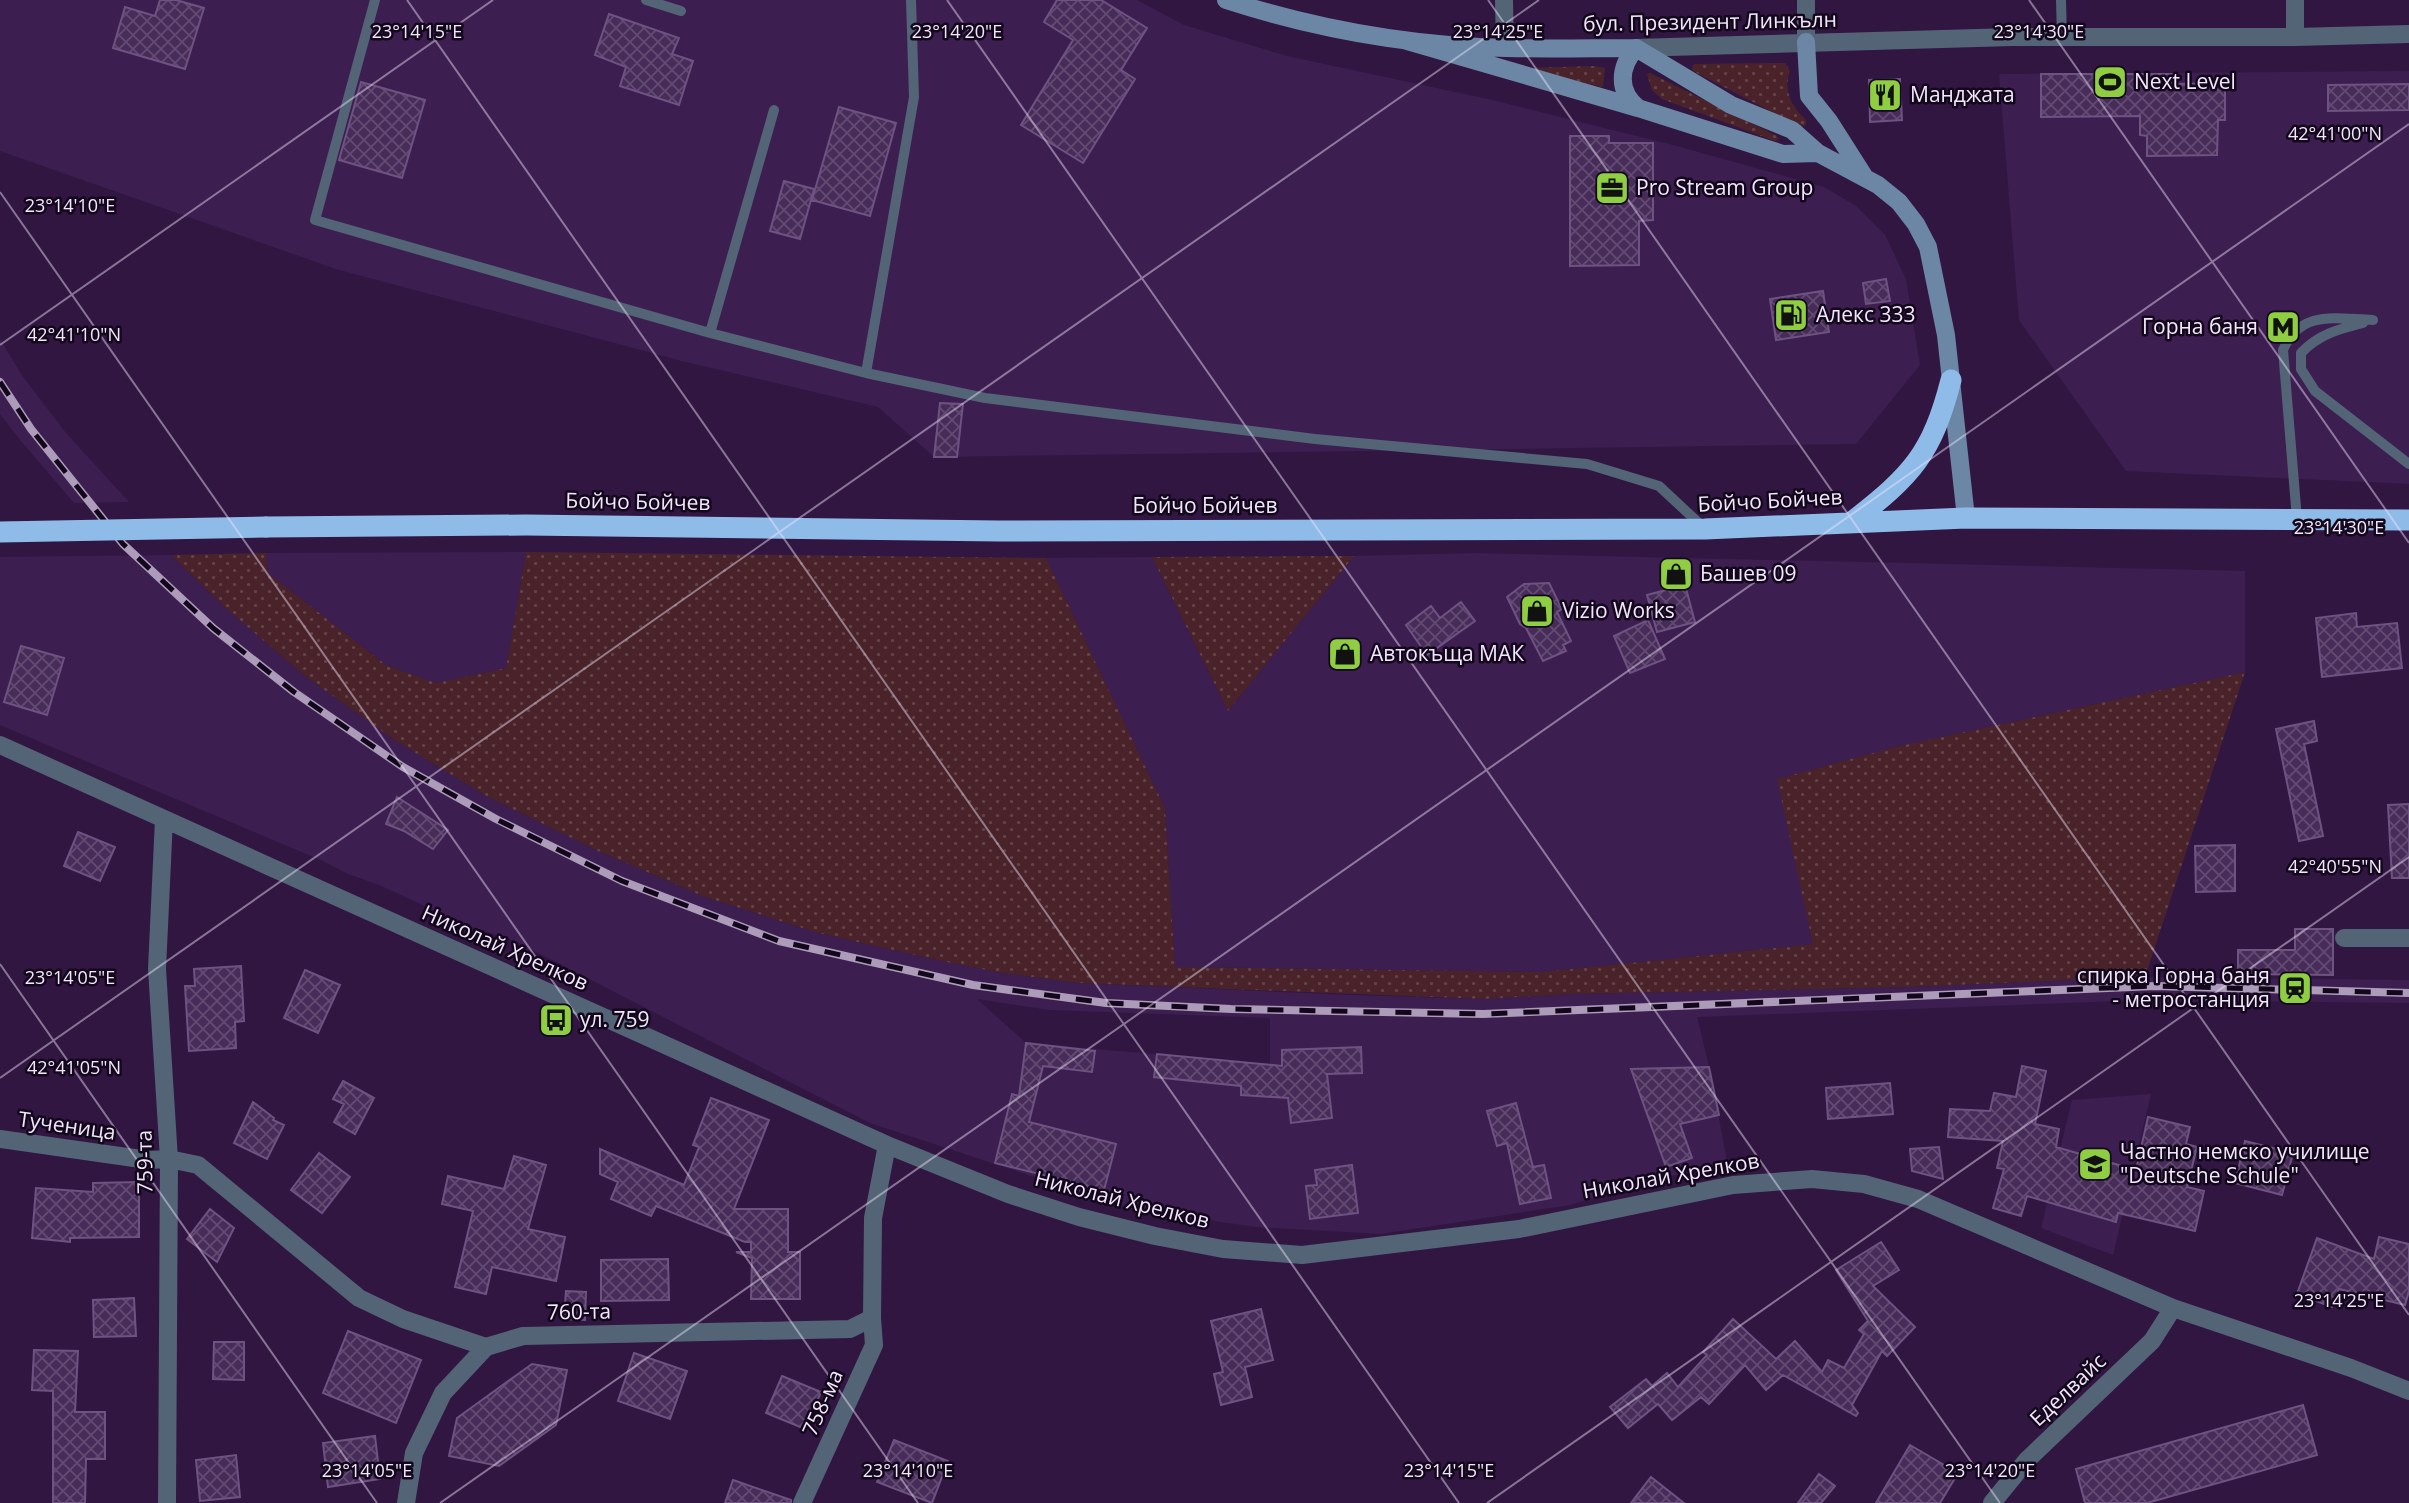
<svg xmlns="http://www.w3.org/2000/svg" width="2409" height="1503" viewBox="0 0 2409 1503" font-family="'Open Sans',sans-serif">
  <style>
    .built { fill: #3d1e50; fill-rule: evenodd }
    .grass { fill: url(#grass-dots) }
    .building { fill: url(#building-cross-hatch); stroke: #6e5282; stroke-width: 2 }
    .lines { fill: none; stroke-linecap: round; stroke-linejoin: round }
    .lane { stroke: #526476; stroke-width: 10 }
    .street { stroke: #526476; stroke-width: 18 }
    .secondary { stroke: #6b87a5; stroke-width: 18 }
    .highway { stroke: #8fbbe9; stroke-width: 21 }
    .rail-casing { stroke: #ac9bb9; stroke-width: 8 }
    .rail { stroke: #13081b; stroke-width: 5; stroke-dasharray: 16; stroke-linecap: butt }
    .highway-bridge { stroke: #8fbbe9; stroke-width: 21 }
    .ticks { fill: none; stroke: #f2e6fc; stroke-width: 2; stroke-opacity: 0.45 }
    .labels { text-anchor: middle; stroke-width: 5; stroke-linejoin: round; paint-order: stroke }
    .street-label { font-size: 21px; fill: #f2e6fc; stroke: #13081b }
    .poi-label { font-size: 21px; fill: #f2e6fc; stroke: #13081b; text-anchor: start }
    .ticks-label { font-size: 18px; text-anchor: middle; fill: #f2e6fc; stroke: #13081b; stroke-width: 5; stroke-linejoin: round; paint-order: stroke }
  </style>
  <defs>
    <pattern id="grass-dots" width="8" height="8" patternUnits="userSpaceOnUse" patternTransform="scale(1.75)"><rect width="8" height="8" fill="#4a232a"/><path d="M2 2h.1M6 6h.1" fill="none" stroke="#65434a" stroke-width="1.8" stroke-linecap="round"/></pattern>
    <pattern id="building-cross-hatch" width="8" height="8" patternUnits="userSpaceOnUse" patternTransform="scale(1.75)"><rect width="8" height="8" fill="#472c59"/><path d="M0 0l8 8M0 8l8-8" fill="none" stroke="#624b72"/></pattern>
  </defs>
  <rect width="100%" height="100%" fill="#311642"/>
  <path class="built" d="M 0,0 L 1137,0 L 1184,25 L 1287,56 L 1488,99 L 1673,145 L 1824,187 L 1856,206 L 1885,235 L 1906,279 L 1920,365 L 1856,444 L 934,457 L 878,407 L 686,362 L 339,270 L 0,151 Z
    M 2409,71 L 2409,484 L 2126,471 L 2019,320 L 1999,74 Z
    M 0,339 L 23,377 L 66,433 L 129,502 L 74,503 L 21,441 L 0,414 Z
    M 526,552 L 506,668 L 436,683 L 386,665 L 268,573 L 266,553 Z
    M 1475,553 L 2245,571 L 2245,672 L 1899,746 L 1778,779 L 1814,944 L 1544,972 L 1175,967 L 1165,808 L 1046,558 L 1152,557 L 1228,711 L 1354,556 Z
    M 171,555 L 229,611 L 305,676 L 393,739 L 488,797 L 598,851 L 705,897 L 818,933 L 937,960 L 1002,973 L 1078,983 L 1352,995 L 1483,999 L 1572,994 L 1909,987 L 2145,977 L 2409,980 L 2409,1003 L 2145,1000 L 1697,1017 L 1708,1062 L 1728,1166 L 1659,1178 L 1570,1205 L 1381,1234 L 1256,1227 L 1132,1209 L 870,1123 L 515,941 L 469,926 L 379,885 L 348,874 L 323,861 L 0,725 L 0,557 ZM 977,999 L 1050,1010 L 1270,1018 L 1270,1064 L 1026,1043 Z
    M 2151,1094 L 2113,1255 L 2041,1228 L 2072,1100 Z"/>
  <path class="grass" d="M 1785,63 L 1790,71 C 1783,90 1791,106 1806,120 L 1806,125 L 1801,127 L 1693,71 L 1692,68 L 1694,64 Z
    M 1594,66 L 1605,68 L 1603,87 L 1528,71 L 1530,68 Z
    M 1650,73 L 1777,136 L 1779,139 L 1775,141 L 1662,99 L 1652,90 L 1647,74 Z
    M 526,552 L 1046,558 L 1165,808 L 1175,967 L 1543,972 L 1813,944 L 1777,779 L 1899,746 L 2245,672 L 2145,977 L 1909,987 L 1572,994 L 1483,999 L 1078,983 L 1002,973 L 937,960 L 818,933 L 705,897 L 598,851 L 488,797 L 393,739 L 305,676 L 229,611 L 171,555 L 266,553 L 268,573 L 386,665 L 436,683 L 506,668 Z
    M 1337,556 L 1354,556 L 1228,711 L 1152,557 Z"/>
  <path class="building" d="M 160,0 L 176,0 L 204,8 L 185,69 L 113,48 L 125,7 L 155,16 Z
    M 1057,0 L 1101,0 L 1147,28 L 1121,70 L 1135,79 L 1083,163 L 1021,125 L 1073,40 L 1044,22 Z
    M 609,14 L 679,38 L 672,54 L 693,61 L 679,105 L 620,86 L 626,67 L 595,55 Z
    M 2041,74 L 2175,74 L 2175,84 L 2225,83 L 2225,120 L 2218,120 L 2217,155 L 2147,156 L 2147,136 L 2140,135 L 2140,116 L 2041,117 Z
    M 1900,79 L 1902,120 L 1870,122 L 1869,80 Z
    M 361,82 L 425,100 L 402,178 L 339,160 Z
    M 2409,84 L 2409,110 L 2328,111 L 2328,85 Z
    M 839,107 L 896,123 L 870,216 L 812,200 Z
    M 1570,136 L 1609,136 L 1609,143 L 1653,143 L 1653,220 L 1639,221 L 1639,265 L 1570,266 Z
    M 784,181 L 814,189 L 800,239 L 770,231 Z
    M 1886,279 L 1890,301 L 1866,304 L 1863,283 Z
    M 1823,291 L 1829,332 L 1776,340 L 1770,299 Z
    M 940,403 L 963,404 L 957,457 L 934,457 Z
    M 1549,583 L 1562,609 L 1557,612 L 1571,641 L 1563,645 L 1566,651 L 1543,661 L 1526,628 L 1520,624 L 1507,597 L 1524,584 Z
    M 1685,585 L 1695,622 L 1657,632 L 1647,595 Z
    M 1461,602 L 1475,621 L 1427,655 L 1406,625 L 1431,606 L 1440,618 Z
    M 2356,613 L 2357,627 L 2397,623 L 2402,668 L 2322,677 L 2316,618 Z
    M 1648,620 L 1665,659 L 1630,673 L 1614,636 Z
    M 21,646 L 64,658 L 47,715 L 4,702 Z
    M 2314,721 L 2317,741 L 2304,744 L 2323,836 L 2299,841 L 2276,729 Z
    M 397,797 L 448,830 L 433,849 L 404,831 L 386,824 Z
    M 2409,804 L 2409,878 L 2392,878 L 2388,805 Z
    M 78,832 L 115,847 L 100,881 L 64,866 Z
    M 2235,845 L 2235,891 L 2196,892 L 2195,846 Z
    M 2295,929 L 2333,929 L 2333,975 L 2238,974 L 2238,950 L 2295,950 Z
    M 241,966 L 244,1021 L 235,1022 L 236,1048 L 189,1051 L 185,986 L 195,986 L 194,969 Z
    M 305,970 L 340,985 L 318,1033 L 284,1018 Z
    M 1026,1043 L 1095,1051 L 1092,1072 L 1043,1066 L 1029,1122 L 1116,1144 L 1104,1190 L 995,1163 L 1012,1094 L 1019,1096 Z
    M 1361,1047 L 1362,1073 L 1327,1074 L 1332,1118 L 1291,1123 L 1288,1098 L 1241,1095 L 1241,1086 L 1154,1077 L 1157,1054 L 1282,1066 L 1282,1050 Z
    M 2022,1066 L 2046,1071 L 2035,1124 L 2059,1129 L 2056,1147 L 2136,1170 L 2148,1117 L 2190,1127 L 2186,1144 L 2197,1147 L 2187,1187 L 2204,1191 L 2195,1231 L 2118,1213 L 2116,1222 L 2027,1196 L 2021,1216 L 1993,1208 L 2004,1169 L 1997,1168 L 2003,1141 L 1948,1137 L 1950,1109 L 1990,1111 L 1994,1093 L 2016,1097 Z
    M 1709,1067 L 1719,1115 L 1680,1124 L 1692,1158 L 1666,1167 L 1631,1069 Z
    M 343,1081 L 374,1098 L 355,1134 L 334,1122 L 344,1104 L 333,1099 Z
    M 1890,1083 L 1893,1114 L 1828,1119 L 1826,1088 Z
    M 711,1098 L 769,1120 L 734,1209 L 788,1209 L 788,1252 L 800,1252 L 800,1299 L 751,1299 L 752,1258 L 736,1252 L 751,1252 L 751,1242 L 745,1242 L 656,1206 L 651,1216 L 611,1199 L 618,1182 L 600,1174 L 600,1149 L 684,1185 L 699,1147 L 693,1145 Z
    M 253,1102 L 274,1118 L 273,1120 L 284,1125 L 267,1159 L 234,1143 Z
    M 1516,1103 L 1533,1167 L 1544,1165 L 1551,1198 L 1520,1204 L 1507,1143 L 1497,1146 L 1487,1111 Z
    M 2245,1141 L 2293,1153 L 2282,1195 L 2235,1183 Z
    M 1939,1147 L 1943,1179 L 1912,1171 L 1910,1149 Z
    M 319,1153 L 350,1177 L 322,1213 L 291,1190 Z
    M 514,1156 L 546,1165 L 528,1229 L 565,1237 L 556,1281 L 492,1267 L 486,1294 L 455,1287 L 473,1211 L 442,1204 L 448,1176 L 504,1189 Z
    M 1352,1165 L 1358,1213 L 1310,1219 L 1306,1186 L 1317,1185 L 1315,1170 Z
    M 139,1182 L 139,1237 L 70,1238 L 70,1242 L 32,1238 L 36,1188 L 93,1192 L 93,1183 Z
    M 210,1209 L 234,1228 L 217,1262 L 187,1239 Z
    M 2379,1237 L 2409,1244 L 2409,1291 L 2405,1305 L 2339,1289 L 2332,1307 L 2297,1294 L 2317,1238 L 2374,1259 Z
    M 1881,1242 L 1899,1270 L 1873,1286 L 1915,1327 L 1887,1356 L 1882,1351 L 1852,1405 L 1858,1413 L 1856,1416 L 1783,1375 L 1766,1390 L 1745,1365 L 1709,1404 L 1701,1397 L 1672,1420 L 1658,1404 L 1628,1428 L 1610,1407 L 1646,1379 L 1652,1386 L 1667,1373 L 1678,1387 L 1707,1355 L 1703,1352 L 1733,1319 L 1776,1359 L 1795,1341 L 1822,1372 L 1828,1360 L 1844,1368 L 1864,1334 L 1859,1330 L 1868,1321 L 1836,1270 Z
    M 668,1259 L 669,1300 L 601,1301 L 601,1260 Z
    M 566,1291 L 586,1292 L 585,1320 L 564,1319 Z
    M 134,1298 L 136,1336 L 94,1337 L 93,1300 Z
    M 1261,1309 L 1273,1360 L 1245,1367 L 1252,1397 L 1221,1405 L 1214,1374 L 1223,1372 L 1211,1321 Z
    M 348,1331 L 421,1360 L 396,1423 L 323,1393 Z
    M 214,1342 L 244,1342 L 244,1380 L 213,1379 Z
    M 34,1350 L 78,1351 L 75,1412 L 105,1412 L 105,1459 L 86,1459 L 85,1503 L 53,1503 L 53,1391 L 32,1390 Z
    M 634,1353 L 687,1371 L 670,1419 L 618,1401 Z
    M 532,1364 L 567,1370 L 556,1425 L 499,1466 L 449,1456 L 457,1418 Z
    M 782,1376 L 821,1392 L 805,1429 L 766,1413 Z
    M 2303,1405 L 2317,1455 L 2147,1503 L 2085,1503 L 2076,1469 Z
    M 375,1436 L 380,1479 L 328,1487 L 323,1443 Z
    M 894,1440 L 948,1461 L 932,1503 L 877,1482 Z
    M 1910,1445 L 1958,1473 L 1940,1503 L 1876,1503 Z
    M 236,1455 L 240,1497 L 200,1501 L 196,1460 Z
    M 1819,1474 L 1835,1486 L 1821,1503 L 1798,1503 Z
    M 1651,1477 L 1684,1503 L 1631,1503 Z
    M 733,1480 L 791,1500 L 791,1503 L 725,1503 Z"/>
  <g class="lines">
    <path class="lane" d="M 375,0 L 315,220 L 710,333 L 866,373 L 985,398 L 1315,439 L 1587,464 L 1659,486 L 1703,527
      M 646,0 L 681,11
      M 2061,0 L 2062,37
      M 2363,323 C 2339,329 2319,334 2301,353 L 2301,369 L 2315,391 L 2409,464
      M 710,333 L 774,110
      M 866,373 L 914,97 L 911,0
      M 2297,519 L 2283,350 C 2301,309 2336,319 2373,320"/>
    <path class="street" d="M 1504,0 L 1505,48
      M 1806,0 L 1806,42
      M 2295,0 L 2295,37
      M 1636,48 L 2012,37 L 2295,37 L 2409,34
      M 0,745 L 887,1145 L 1008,1194 L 1079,1217 L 1155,1236 L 1223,1249 L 1302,1255 L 1519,1229 L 1733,1185 L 1812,1179 L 1864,1184 L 1918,1199 L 2173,1308 L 2351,1368 L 2409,1391
      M 164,819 L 157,969 L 169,1159 L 167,1503
      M 2344,938 L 2409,938
      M 0,1139 L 148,1160 L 169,1159 L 198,1165 L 359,1298 L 403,1319 L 486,1347 L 523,1336 L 850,1329 L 872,1318 L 873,1218 L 887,1145
      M 406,1503 L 414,1453 L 443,1393 L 486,1347
      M 802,1503 L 874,1345 L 872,1318
      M 1992,1503 L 2027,1460 L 2152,1341 L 2173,1308"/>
    <path class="secondary" d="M 1226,0 C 1316,29 1412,46 1507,48 C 1550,49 1593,48 1636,48
      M 1404,40 L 1638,108 L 1783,154 L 1818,153
      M 1806,42 L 1809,96 L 1829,121 L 1864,176
      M 1636,48 L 1731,105 L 1792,130 L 1818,153 L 1878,185 L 1899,202 L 1916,224 L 1928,247 L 1946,335 L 1966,518
      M 1636,48 C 1619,67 1617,91 1638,108"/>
    <path class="highway" d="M 1853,521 C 1912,475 1932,454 1951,380
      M 266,527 L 526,525 L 998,531 L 1705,529 L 1966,518 L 2409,520"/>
    <g class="rail-casing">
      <path id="rail" d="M 0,382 L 31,429 L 123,544 L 213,628 L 294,692 L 403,767 L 496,819 L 622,881 L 779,941 L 973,985 L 1106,1003 L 1231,1009 L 1483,1014 L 2155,986 L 2409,993"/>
    </g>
    <use href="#rail" class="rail"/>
    <path class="highway-bridge" d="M 0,532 L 266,527"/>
  </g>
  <path class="ticks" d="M 407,0 L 1459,1503M 947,0 L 2000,1503M 1488,0 L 2409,1315M 2029,0 L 2409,543M 0,192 L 918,1503M 0,345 L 493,0M 0,964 L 377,1503M 0,1078 L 1539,0M 440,1503 L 2409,124M 1487,1503 L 2409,857"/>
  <defs>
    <g id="stadium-square" transform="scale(1.75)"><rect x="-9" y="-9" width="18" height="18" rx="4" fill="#8fcd42" stroke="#13081b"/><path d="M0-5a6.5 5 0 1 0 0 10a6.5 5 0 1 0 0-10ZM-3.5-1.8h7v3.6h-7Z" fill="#111"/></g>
    <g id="restaurant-square" transform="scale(1.75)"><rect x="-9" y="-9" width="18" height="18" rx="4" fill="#8fcd42" stroke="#13081b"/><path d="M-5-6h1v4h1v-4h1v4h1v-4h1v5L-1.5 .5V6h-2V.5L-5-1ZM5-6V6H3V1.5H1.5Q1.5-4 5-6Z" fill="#111"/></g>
    <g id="office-square" transform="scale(1.75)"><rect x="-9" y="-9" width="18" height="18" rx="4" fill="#8fcd42" stroke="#13081b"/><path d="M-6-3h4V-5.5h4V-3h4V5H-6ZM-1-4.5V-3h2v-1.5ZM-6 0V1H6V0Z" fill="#111"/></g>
    <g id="fuel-square" transform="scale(1.75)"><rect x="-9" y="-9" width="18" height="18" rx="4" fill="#8fcd42" stroke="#13081b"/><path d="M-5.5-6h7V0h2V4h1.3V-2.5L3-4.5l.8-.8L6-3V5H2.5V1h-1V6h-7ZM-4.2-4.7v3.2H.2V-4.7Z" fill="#111"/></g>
    <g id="metro-square" transform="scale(1.75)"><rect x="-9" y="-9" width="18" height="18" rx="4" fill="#8fcd42" stroke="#13081b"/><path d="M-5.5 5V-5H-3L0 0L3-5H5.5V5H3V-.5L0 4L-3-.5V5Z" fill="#111"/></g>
    <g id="shop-square" transform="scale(1.75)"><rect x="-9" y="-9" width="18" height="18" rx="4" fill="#8fcd42" stroke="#13081b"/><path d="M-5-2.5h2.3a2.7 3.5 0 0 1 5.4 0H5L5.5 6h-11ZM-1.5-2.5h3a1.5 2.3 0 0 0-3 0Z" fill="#111"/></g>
    <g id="station-square" transform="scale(1.75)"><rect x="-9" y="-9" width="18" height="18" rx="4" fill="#8fcd42" stroke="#13081b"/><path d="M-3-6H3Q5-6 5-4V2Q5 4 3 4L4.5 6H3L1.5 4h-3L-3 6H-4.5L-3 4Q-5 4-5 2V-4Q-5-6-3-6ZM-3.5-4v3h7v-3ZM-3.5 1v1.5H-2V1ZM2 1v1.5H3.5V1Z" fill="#111"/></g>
    <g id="bus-square" transform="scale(1.75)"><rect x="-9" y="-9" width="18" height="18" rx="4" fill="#8fcd42" stroke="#13081b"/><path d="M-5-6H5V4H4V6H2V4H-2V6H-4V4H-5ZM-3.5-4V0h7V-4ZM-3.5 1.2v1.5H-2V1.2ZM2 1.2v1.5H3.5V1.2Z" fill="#111"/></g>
    <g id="school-square" transform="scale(1.75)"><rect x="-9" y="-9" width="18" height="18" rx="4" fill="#8fcd42" stroke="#13081b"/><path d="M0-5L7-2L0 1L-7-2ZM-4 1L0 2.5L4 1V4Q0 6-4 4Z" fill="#111"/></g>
  </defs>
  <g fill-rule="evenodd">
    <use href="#stadium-square" x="2110" y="82"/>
    <use href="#restaurant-square" x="1885" y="95"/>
    <use href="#office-square" x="1612" y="188"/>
    <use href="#fuel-square" x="1791" y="315"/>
    <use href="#metro-square" x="2283" y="327"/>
    <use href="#shop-square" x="1676" y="574"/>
    <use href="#shop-square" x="1537" y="611"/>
    <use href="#shop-square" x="1345" y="654"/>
    <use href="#station-square" x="2295" y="988"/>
    <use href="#bus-square" x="556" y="1020"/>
    <use href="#school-square" x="2095" y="1164"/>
  </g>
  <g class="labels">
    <g class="street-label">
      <text transform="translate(1710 22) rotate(-1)" y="7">бул. Президент Линкълн</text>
      <text transform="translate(1770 501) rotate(-3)" y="7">Бойчо Бойчев</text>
      <text transform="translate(638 502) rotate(1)" y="7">Бойчо Бойчев</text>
      <text x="1205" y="513">Бойчо Бойчев</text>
      <text transform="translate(505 948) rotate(24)" y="7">Николай Хрелков</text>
      <text transform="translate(67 1126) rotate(8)" y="7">Тученица</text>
      <text transform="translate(145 1162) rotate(-91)" y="7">759-та</text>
      <text transform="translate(1671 1176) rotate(-10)" y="7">Николай Хрелков</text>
      <text transform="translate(1122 1200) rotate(14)" y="7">Николай Хрелков</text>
      <text transform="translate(579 1312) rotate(-1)" y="7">760-та</text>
      <text transform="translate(2068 1390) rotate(-43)" y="7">Еделвайс</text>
      <text transform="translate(823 1403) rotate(-66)" y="7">758-ма</text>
    </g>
    <g class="poi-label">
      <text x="2134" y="89">Next Level</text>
      <text x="1910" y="102">Манджата</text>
      <text x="1636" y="195">Pro Stream Group</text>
      <text x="1816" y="322">Алекс 333</text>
      <text x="2258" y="334" text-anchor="end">Горна баня</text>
      <text x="1700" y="581">Башев 09</text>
      <text x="1562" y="618">Vizio Works</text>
      <text x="1370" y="661">Автокъща МАК</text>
      <text x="2270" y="983" text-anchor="end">спирка Горна баня<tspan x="2270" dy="24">- метростанция</tspan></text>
      <text x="580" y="1027">ул. 759</text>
      <text x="2120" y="1159">Частно немско училище<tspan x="2120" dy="24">"Deutsche Schule"</tspan></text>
    </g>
  </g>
  <g class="ticks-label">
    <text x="417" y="38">23°14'15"E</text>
    <text x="957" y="38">23°14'20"E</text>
    <text x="2039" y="38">23°14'30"E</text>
    <text x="1498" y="38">23°14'25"E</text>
    <text x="2335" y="140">42°41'00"N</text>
    <text x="70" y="212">23°14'10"E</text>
    <text x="74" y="341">42°41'10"N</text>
    <text x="2339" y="534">23°14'30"E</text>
    <text x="2335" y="873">42°40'55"N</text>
    <text x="70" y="984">23°14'05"E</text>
    <text x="74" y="1074">42°41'05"N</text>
    <text x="2339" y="1307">23°14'25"E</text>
    <text x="367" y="1477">23°14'05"E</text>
    <text x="908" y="1477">23°14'10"E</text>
    <text x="1449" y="1477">23°14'15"E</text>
    <text x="1990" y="1477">23°14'20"E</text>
  </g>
</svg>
